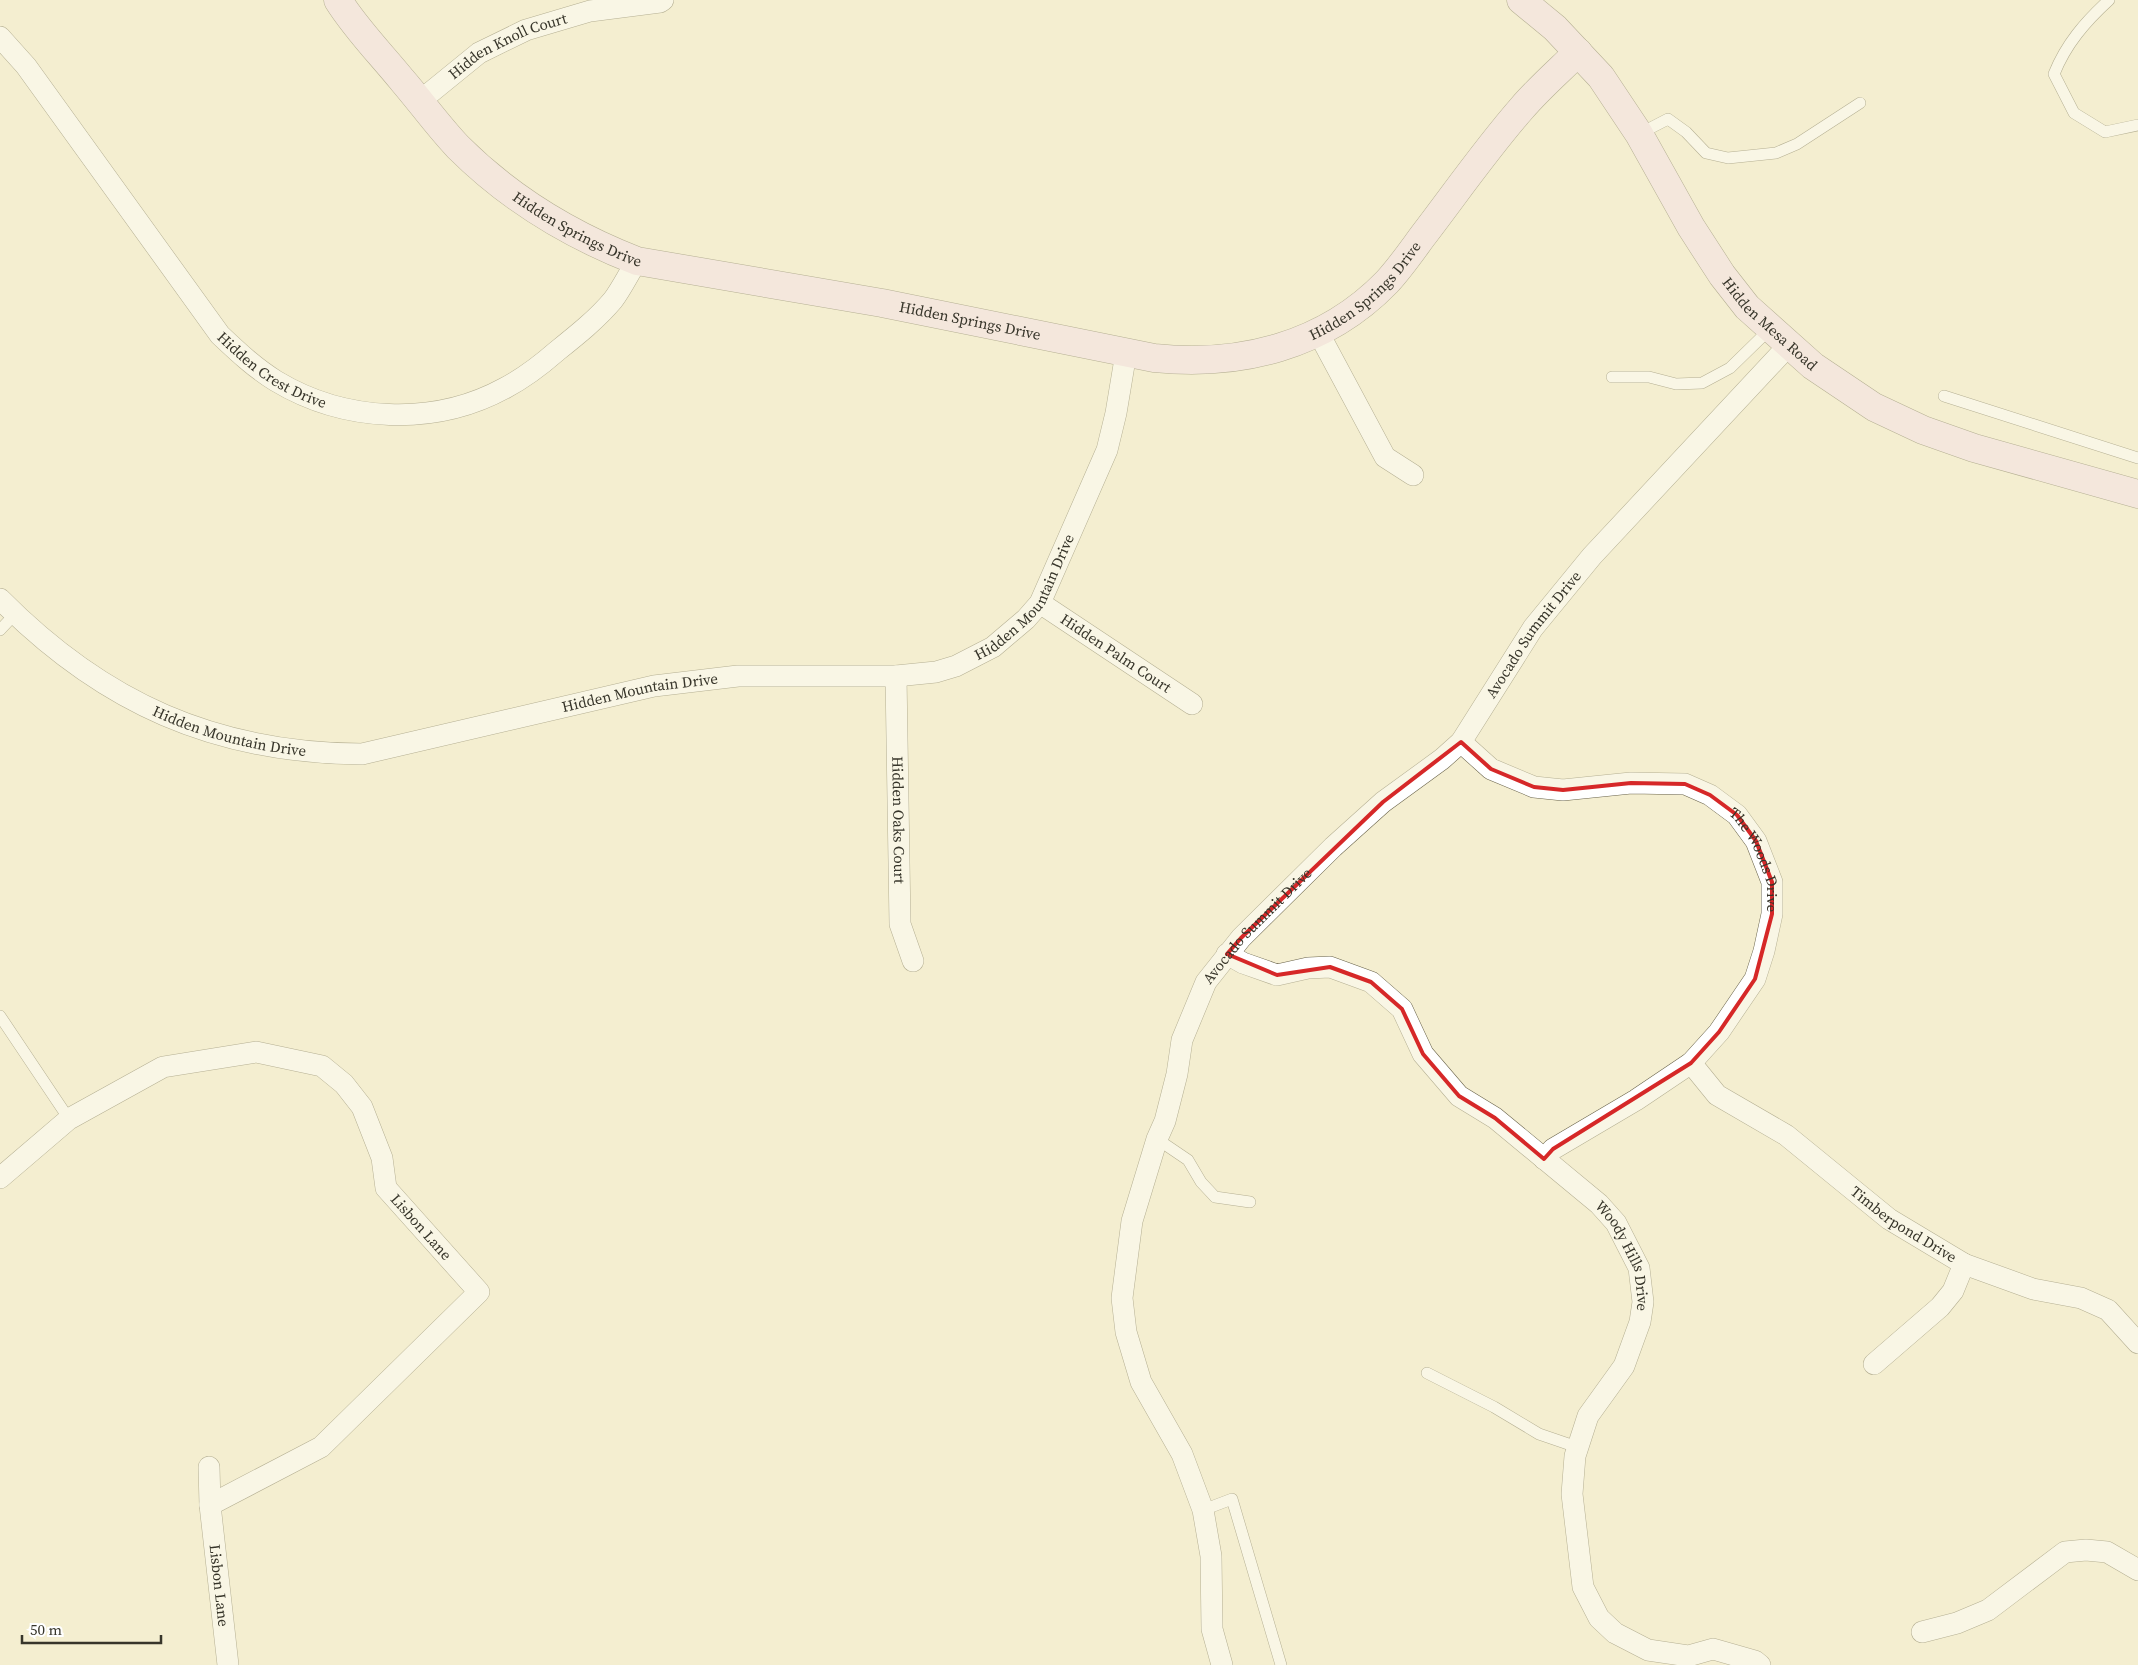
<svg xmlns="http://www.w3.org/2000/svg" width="2138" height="1665" viewBox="0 0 2138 1665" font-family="'Source Serif 4',serif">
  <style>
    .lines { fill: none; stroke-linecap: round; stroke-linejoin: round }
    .lane-casing { stroke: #69634a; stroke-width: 12 }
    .street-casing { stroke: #69634a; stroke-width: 22 }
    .secondary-casing { stroke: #69634a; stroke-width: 29 }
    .lane { stroke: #fff; stroke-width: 11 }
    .street { stroke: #fff; stroke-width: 21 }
    .secondary { stroke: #f3deeb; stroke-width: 28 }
    .marked { fill: none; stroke: #d62828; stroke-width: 4; stroke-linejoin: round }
    .labels { text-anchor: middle; stroke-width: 4; stroke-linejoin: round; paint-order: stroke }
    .street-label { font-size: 15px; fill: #37352a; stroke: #fff }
  </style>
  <rect width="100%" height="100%" fill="#f4eed0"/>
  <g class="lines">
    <g class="lane-casing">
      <path id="lane" d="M 2109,0 C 2085,22 2066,44 2054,74 L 2074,113 L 2105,132 L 2138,125
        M 1639,134 L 1668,119 L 1686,132 L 1706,153 L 1728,158 L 1776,153 L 1797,144 L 1860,103
        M 1612,377 L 1649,377 L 1676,384 L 1702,383 L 1730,368 L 1770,329
        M 1944,396 L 2138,458
        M 0,630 L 15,614
        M 0,1016 L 69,1119
        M 1157,1139 L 1188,1160 L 1201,1182 L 1215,1197 L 1250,1202
        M 1427,1373 L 1494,1407 L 1539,1434 L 1577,1447
        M 1203,1510 L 1232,1499 L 1281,1665"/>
    </g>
    <g class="street-casing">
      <g id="street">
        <path id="s1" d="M 0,37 L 26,66 L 220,335 C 238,352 255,368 276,381 C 344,422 434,427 505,388 C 524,378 541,365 557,351 C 577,335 597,319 613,300 C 622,288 629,273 637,261"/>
        <path id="s2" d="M 420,101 L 479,53 L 526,30 L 590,11 L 660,2 L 663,0"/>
        <path d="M 1318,332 L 1385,457 L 1413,475"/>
        <path id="s3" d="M 0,599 C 103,703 215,753 362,754 L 654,686 L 738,676 L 896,676 L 936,672 L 956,666 L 993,647 L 1026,619 L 1040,603 L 1107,450 L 1116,413 L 1126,353"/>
        <path id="s4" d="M 1040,603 L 1192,704"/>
        <path id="s5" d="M 896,676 L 900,924 L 913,961"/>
        <path id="s6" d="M 1461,742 L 1491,769 L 1534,787 L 1563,790 L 1631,783 L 1685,784 L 1710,795 L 1737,815 L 1756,841 L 1772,882 L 1772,914 L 1764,951 L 1755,979 L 1719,1032 L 1691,1063 L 1636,1100 L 1553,1149 L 1544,1159"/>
        <path id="s7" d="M 1227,954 L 1243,963 L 1277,975 L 1308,968 L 1330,967 L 1371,982 L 1402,1009 L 1423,1054 L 1459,1096 L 1495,1118 L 1599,1204 L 1616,1223 L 1639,1268 L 1643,1302 L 1640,1322 L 1624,1366 L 1588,1416 L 1575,1456 L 1572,1494 L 1583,1587 L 1599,1618 L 1615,1633 L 1648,1650 L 1688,1656 L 1713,1649 L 1755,1661 L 1760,1665"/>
        <path id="s8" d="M 1691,1063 L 1717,1095 L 1786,1135 L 1889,1219 L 1964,1264 L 2033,1289 L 2081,1298 L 2108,1310 L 2138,1343"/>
        <path id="s9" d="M 0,1178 L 69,1119 L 163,1067 L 256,1052 L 322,1066 L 344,1084 L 362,1107 L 382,1158 L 386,1188 L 479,1292 L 321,1447 L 210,1505"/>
        <path d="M 1874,1364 L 1940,1307 L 1953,1291 L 1964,1264"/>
        <path id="s10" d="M 209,1467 L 210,1505 L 228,1665"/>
        <path d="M 1922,1632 L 1957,1623 L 1988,1610 L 2065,1552 L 2086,1550 L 2107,1552 L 2138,1570"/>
        <path id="s11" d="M 1222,1665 L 1212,1629 L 1211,1556 L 1203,1510 L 1182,1454 L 1141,1382 L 1126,1332 L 1122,1298 L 1132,1221 L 1157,1139 L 1165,1121 L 1177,1074 L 1182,1040 L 1206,982 L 1241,938 L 1333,847 L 1383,802 L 1442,759 L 1461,742 L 1533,628 L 1592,556 L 1789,345"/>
      </g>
    </g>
    <g class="secondary-casing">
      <g id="secondary">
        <path id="s12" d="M 338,0 C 356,29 381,54 402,80 C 421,102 438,126 458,147 C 509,198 570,235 637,261 L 882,303 L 1154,358 C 1240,367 1325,346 1387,282 C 1400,268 1411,252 1422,237 C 1455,194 1486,149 1522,108 C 1539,88 1560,70 1578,52"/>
        <path id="s13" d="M 1521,0 L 1555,28 L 1601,77 L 1639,134 L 1691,227 L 1722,275 L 1747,307 L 1813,366 L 1874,407 L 1923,430 L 1974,448 L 2138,494"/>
      </g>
    </g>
    <use href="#lane" class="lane"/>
    <use href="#street" class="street"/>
    <use href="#secondary" class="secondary"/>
  </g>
  <path d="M0 0H2138V1665H0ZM 1461,742 L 1491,769 L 1534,787 L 1563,790 L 1631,783 L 1685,784 L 1710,795 L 1737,815 L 1756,841 L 1772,882 L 1772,914 L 1755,979 L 1719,1032 L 1691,1063 L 1553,1149 L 1544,1159 L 1495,1118 L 1459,1096 L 1423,1054 L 1402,1009 L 1371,982 L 1330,967 L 1277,975 L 1227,954 L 1241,938 L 1383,802 Z" fill="#f4eed0" fill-opacity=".55" fill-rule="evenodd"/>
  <path class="marked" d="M 1461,742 L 1491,769 L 1534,787 L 1563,790 L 1631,783 L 1685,784 L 1710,795 L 1737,815 L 1756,841 L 1772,882 L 1772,914 L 1755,979 L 1719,1032 L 1691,1063 L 1553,1149 L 1544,1159 L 1495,1118 L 1459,1096 L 1423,1054 L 1402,1009 L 1371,982 L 1330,967 L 1277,975 L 1227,954 L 1241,938 L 1383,802 Z"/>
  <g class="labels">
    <g class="street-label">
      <text dy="5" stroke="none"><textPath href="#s2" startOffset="105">Hidden Knoll Court</textPath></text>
      <text dy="5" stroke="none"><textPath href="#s12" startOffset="336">Hidden Springs Drive</textPath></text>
      <text dy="5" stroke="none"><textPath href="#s12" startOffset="1161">Hidden Springs Drive</textPath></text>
      <text dy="5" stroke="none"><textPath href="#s12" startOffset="742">Hidden Springs Drive</textPath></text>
      <text dy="5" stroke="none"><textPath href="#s13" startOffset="412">Hidden Mesa Road</textPath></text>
      <text dy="5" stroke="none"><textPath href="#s1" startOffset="434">Hidden Crest Drive</textPath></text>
      <text dy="5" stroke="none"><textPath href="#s3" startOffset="1110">Hidden Mountain Drive</textPath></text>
      <text dy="5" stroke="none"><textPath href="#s11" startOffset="1196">Avocado Summit Drive</textPath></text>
      <text dy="5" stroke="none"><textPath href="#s4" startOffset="91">Hidden Palm Court</textPath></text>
      <text dy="5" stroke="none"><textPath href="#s3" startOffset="690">Hidden Mountain Drive</textPath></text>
      <text dy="5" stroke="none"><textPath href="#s3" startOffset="270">Hidden Mountain Drive</textPath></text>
      <text dy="5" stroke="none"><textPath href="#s5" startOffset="144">Hidden Oaks Court</textPath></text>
      <text dy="5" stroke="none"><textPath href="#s6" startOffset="349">The Woods Drive</textPath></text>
      <text dy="5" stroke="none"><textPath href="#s11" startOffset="791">Avocado Summit Drive</textPath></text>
      <text dy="5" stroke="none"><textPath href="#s8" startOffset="269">Timberpond Drive</textPath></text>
      <text dy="5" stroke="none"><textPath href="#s9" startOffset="555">Lisbon Lane</textPath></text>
      <text dy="5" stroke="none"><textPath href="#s7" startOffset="534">Woody Hills Drive</textPath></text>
      <text dy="5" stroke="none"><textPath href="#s10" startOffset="119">Lisbon Lane</textPath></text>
    </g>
  </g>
  <path d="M22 1635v8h139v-8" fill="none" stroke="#37352a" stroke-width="2.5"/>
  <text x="30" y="1635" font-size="15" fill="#37352a" stroke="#ffffff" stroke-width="4" paint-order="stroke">50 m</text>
</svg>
